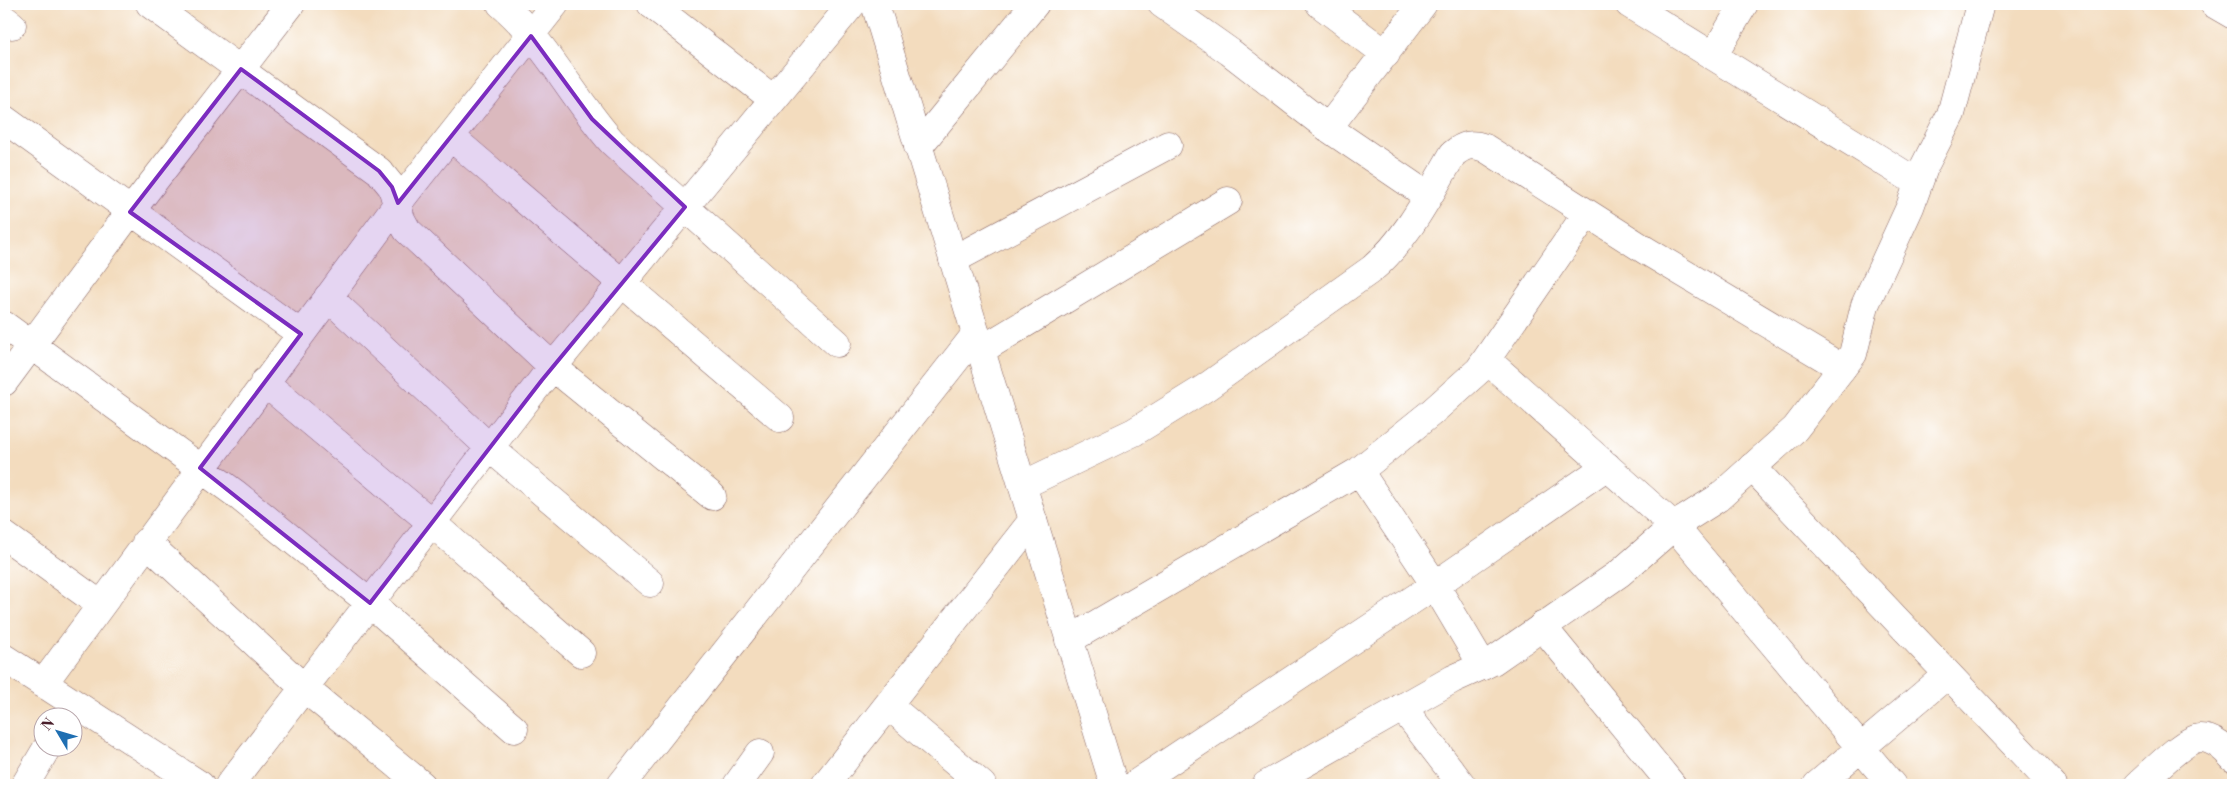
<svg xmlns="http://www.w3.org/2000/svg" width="2237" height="789" viewBox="0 0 2237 789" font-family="'Libre Bodoni',serif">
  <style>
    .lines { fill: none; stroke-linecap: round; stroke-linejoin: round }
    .street-casing { stroke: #85615e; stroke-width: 29 }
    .secondary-casing { stroke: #85615e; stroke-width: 29 }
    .primary-casing { stroke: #85615e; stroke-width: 29 }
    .street { stroke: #fff; stroke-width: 28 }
    .secondary { stroke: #fff; stroke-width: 28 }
    .primary { stroke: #fff; stroke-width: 28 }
    .marked { fill: #7b2cbf; fill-opacity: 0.2; stroke: #7b2cbf; stroke-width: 4; stroke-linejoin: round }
  </style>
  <rect width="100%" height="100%" fill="#fff"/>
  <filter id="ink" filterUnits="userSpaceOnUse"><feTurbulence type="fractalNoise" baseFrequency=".02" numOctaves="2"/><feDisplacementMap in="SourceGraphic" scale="10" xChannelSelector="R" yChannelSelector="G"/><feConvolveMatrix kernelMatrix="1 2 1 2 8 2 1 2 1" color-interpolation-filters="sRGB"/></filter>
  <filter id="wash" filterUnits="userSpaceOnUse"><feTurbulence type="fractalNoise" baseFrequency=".0096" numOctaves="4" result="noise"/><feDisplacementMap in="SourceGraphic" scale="20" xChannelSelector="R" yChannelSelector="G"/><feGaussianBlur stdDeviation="1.12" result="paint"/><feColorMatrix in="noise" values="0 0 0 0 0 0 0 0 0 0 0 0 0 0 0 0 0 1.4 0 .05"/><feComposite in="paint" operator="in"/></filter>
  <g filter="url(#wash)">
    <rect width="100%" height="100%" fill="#f3dcbe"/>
  </g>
  <g filter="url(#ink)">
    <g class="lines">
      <g class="street-casing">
        <path id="street" d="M 150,4 L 379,171 L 392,187 L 401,219 L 407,230 L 553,367 L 712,496
          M 501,4 C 545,41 573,98 612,142 L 837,343
          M 651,4 L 773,99
          M 1162,4 L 1230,52 L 1328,128 L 1428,196
          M 1320,4 L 1386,54
          M 1629,4 L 1918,183
          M 2214,4 L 2233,15
          M 4,19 L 12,25
          M 1713,56 L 1744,4
          M 4,119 L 301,334
          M 1328,128 L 1423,4
          M 451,137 L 780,418
          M 918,147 L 1035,4
          M 953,260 L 1168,145
          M 328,297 L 490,448 L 650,583
          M 4,325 L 236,494 L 370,603 L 514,729
          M 981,350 L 1228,201
          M 1487,360 L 1674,526 L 1892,785
          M 4,382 L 130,212 L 291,4
          M 264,382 L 432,523 L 581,653
          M 1752,467 L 2053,785
          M 1359,471 L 1435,585 L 1483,666
          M 1023,485 L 1134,432 L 1205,388 L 1372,269 C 1408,238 1429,195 1453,154 C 1464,145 1471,143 1485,148 L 1645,250 L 1842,368
          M 4,535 L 101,605
          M 146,542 L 304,688 L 422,785
          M 1542,626 L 1672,785
          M 1069,640 L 1359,471 L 1432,412 L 1479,370 L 1587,213
          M 4,658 L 200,785
          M 43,684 L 398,203 L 555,4
          M 888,705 L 982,785
          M 1402,707 L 1462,785
          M 25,785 L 48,746
          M 229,785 L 542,380 L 852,4
          M 621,785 L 976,334
          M 737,785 L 760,753
          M 825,785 L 1033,520
          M 1134,785 L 1435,585 L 1607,466
          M 1817,785 L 1948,674
          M 2138,785 C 2151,774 2184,739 2200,738 C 2214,738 2225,749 2233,758"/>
      </g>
      <g class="secondary-casing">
        <path id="secondary" d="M 1266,785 L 1453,679 L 1493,661 L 1620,573 L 1674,526 L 1718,498 L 1795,429 L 1853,354 L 1865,305 L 1910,207 L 1925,165 L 1951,114 L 1980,4"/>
      </g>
      <g class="primary-casing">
        <path id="primary" d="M 875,4 L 1114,785"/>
      </g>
      <use href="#street" class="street"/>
      <use href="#secondary" class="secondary"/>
      <use href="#primary" class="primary"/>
    </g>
  </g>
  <path class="marked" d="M 531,36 L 592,119 L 685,207 L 542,380 L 370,603 L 200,468 L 301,334 L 130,212 L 241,69 L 379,171 L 392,187 L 398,203 Z"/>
  <rect width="2237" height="789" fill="none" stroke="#fff" stroke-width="20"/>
  <g transform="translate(58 732) rotate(308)"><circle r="24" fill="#ffffff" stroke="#b7a5aa"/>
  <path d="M0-4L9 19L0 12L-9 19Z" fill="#1f6fb2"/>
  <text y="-8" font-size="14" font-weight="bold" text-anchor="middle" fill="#4a1f2b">N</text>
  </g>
</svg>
